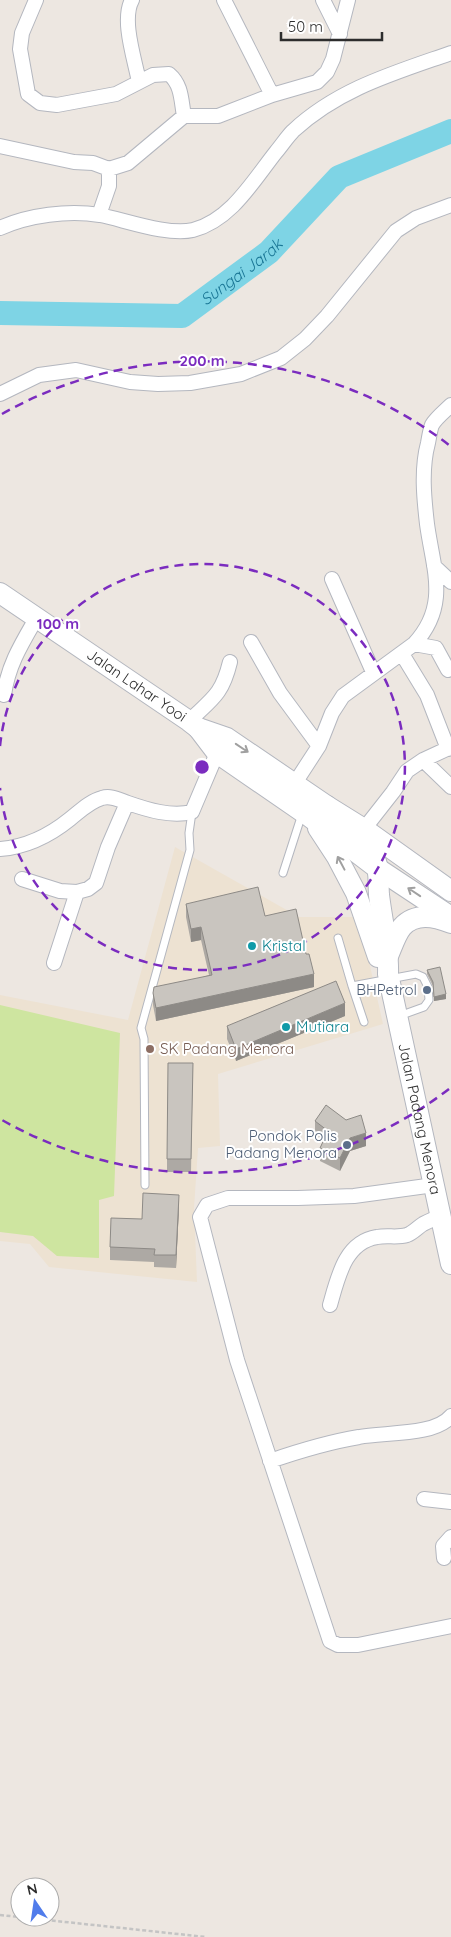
<svg xmlns="http://www.w3.org/2000/svg" width="451" height="1937" viewBox="0 0 451 1937" font-family="Quicksand,sans-serif">
  <style>
    .education { fill: #ede2d2 }
    .pitch { fill: #cee5a0 }
    .lines { fill: none; stroke-linecap: round; stroke-linejoin: round }
    .river { stroke: #7ed4e5; stroke-width: 24 }
    .lane-casing { stroke: #b4b7bf; stroke-width: 9 }
    .street-casing { stroke: #b4b7bf; stroke-width: 16 }
    .secondary-casing { stroke: #b4b7bf; stroke-width: 22 }
    .path { stroke: #c4c4c4; stroke-width: 2.5; stroke-dasharray: 4 2.5; stroke-linecap: butt }
    .lane { stroke: #fff; stroke-width: 7 }
    .street { stroke: #fff; stroke-width: 14 }
    .secondary { stroke: #fff; stroke-width: 20 }
    .wall { fill: #ada9a4 }
    .shaded-wall { fill: #8d8a86 }
    .building { fill: #c9c5bf; stroke: #8d8a86 }
    .oneway { stroke: #a0a0a0 }
    .ring { fill: none; stroke: #7b2cbf; stroke-width: 2.5; stroke-dasharray: 9 6 }
    .culture-dot { fill: #0f9aa8; stroke: #fff; stroke-width: 2 }
    .service-dot { fill: #5c6f8a; stroke: #fff; stroke-width: 2 }
    .education-dot { fill: #8d6e63; stroke: #fff; stroke-width: 2 }
    .labels { text-anchor: middle; stroke-width: 4; stroke-linejoin: round; paint-order: stroke }
    .street-label { font-size: 15px; fill: #2d2d2d; stroke: #fff }
    .culture-label { font-size: 15px; fill: #0d838f; stroke: #fff; text-anchor: start }
    .service-label { font-size: 15px; fill: #4e5e75; stroke: #fff; text-anchor: end }
    .education-label { font-size: 15px; fill: #785e54; stroke: #fff; text-anchor: start }
    .water-label { font-size: 16px; font-style: italic; fill: #197695; stroke: #fff }
    .centre { fill: #7b2cbf; stroke: #fff; stroke-width: 2.5 }
    .ring-label { font-size: 15px; text-anchor: middle; font-weight: bold; fill: #7b2cbf; stroke: #fff; stroke-width: 4; stroke-linejoin: round; paint-order: stroke }
  </style>
  <rect width="100%" height="100%" fill="#ede7e1"/>
  <path class="education" d="M 175,847 L 299,917 L 359,917 L 383,1024 L 218,1074 L 220,1146 L 198,1148 L 194,1208 L 197,1282 L 49,1267 L 30,1244 L 0,1241 L 0,995 L 128,1020 Z"/>
  <path class="pitch" d="M 0,1005 L 120,1033 L 114,1196 L 99,1200 L 99,1258 L 57,1256 L 33,1236 L 0,1232 Z"/>
  <g class="lines">
    <path class="river" id="s1" d="M 0,313 L 182,316 L 269,252 L 339,177 L 451,131"/>
    <g class="lane-casing">
      <path id="lane" d="M 283,873 L 302,814
        M 338,938 L 352,986 L 416,974 L 423,977 L 428,987 L 429,1000 L 424,1007 L 399,1016
        M 352,986 L 364,1022
        M 145,1185 L 144,1039 L 141,1028 L 190,850 L 189,833 L 192,812"/>
    </g>
    <g class="street-casing">
      <path id="street" d="M 36,0 L 22,33 L 20,49 L 28,94 L 40,103 L 57,105 L 116,94 L 153,75 L 169,74 C 182,85 181,100 184,116
        M 132,0 C 121,20 135,60 139,82
        M 224,0 L 272,95
        M 323,0 L 340,34
        M 0,146 L 74,162 L 93,163 L 109,169 L 128,163 L 184,116 L 218,116 L 272,95 L 317,82 L 327,72 L 333,59 L 348,0
        M 99,215 L 109,186 L 109,169
        M 0,228 C 29,215 68,210 100,215 C 125,220 168,236 193,230 C 231,220 253,181 276,152 C 282,145 287,137 293,131 C 338,89 394,73 451,53
        M 0,394 L 39,375 L 76,370 L 130,382 L 158,384 L 190,383 L 241,374 L 281,358 L 305,339 L 327,316 L 396,231 L 416,218 L 451,205
        M 434,566 L 451,582
        M 332,579 L 373,672
        M 251,642 L 280,693 L 319,746
        M 414,644 L 436,648 L 448,670
        M 402,654 L 427,695 L 448,749
        M 4,695 C 8,665 22,643 37,617
        M 189,721 C 212,699 222,695 230,662
        M 423,760 L 451,787
        M 295,783 L 319,746 L 332,713 L 343,696 L 414,644 C 450,605 433,569 427,524 C 424,498 421,469 428,443 C 429,438 430,430 432,425 C 436,418 445,411 451,405
        M 364,829 L 393,792 L 407,771 L 423,760 L 451,747
        M 0,849 C 27,847 49,836 70,819 C 79,812 90,801 102,798 C 111,795 119,800 128,803 C 148,810 171,817 192,812 L 217,753
        M 22,879 L 60,891 L 77,892
        M 54,963 L 77,892 L 88,889 L 96,883 L 108,847 L 127,803
        M 434,1185 L 354,1196 L 298,1198 L 228,1198 L 207,1205 L 200,1217 L 237,1360 L 330,1641 L 338,1645 L 358,1645 L 451,1626
        M 330,1305 C 338,1277 345,1242 377,1237 C 388,1235 397,1238 407,1235 C 413,1233 418,1227 423,1224 C 429,1221 435,1218 441,1216
        M 270,1461 C 299,1451 329,1442 359,1437 C 384,1432 435,1436 451,1416
        M 424,1499 L 451,1502
        M 444,1558 L 443,1546 L 451,1537"/>
    </g>
    <g class="secondary-casing">
      <g id="secondary">
        <path id="s2" d="M 0,593 L 189,721 L 198,728 L 217,753 L 310,817 L 377,868 L 451,917"/>
        <path d="M 198,728 L 227,738 L 327,806 L 364,829 L 451,891"/>
        <path id="s3" d="M 327,806 C 343,822 363,837 374,857 C 380,868 378,882 379,895 C 382,921 389,947 388,974 L 451,1264"/>
        <path d="M 318,828 L 337,857 L 356,893 L 378,957"/>
        <path d="M 388,956 C 392,947 396,934 402,927 C 416,912 435,917 451,923"/>
      </g>
    </g>
    <path class="path" d="M 0,1915 L 206,1937"/>
    <use href="#lane" class="lane"/>
    <use href="#street" class="street"/>
    <use href="#secondary" class="secondary"/>
  </g>
  <path class="wall" d="M 186,904 L 265,916 L 306,954 L 314,987 L 156,1021 L 153,1005 L 153,993 L 209,975 L 201,940 L 191,942 L 186,917 Z
    M 427,970 L 446,999 L 434,1001 L 433,986 L 427,974 Z
    M 345,1016 L 236,1061 L 227,1039 L 227,1026 Z
    M 193,1063 L 191,1172 L 167,1172 L 167,1159 Z
    M 315,1121 L 366,1146 L 350,1151 L 340,1171 L 320,1161 L 320,1148 L 324,1140 L 315,1134 Z
    M 179,1207 L 176,1268 L 154,1267 L 154,1262 L 110,1260 L 110,1247 L 142,1219 Z"/>
  <path class="shaded-wall" d="M 201,927 L 201,940 L 191,942 L 191,929 Z
    M 314,974 L 314,987 L 156,1021 L 156,1008 Z
    M 446,994 L 446,999 L 434,1001 L 434,997 Z
    M 345,1003 L 345,1016 L 236,1061 L 236,1049 Z
    M 366,1133 L 366,1146 L 350,1151 L 340,1171 L 340,1158 L 350,1138 Z
    M 179,1195 L 179,1207 L 176,1268 L 176,1255 Z"/>
  <path class="building" d="M 258,887 L 265,916 L 296,909 L 306,954 L 309,954 L 314,974 L 156,1008 L 153,993 L 154,987 L 212,975 L 201,927 L 191,929 L 186,904 Z
    M 440,967 L 446,994 L 434,997 L 433,982 L 427,970 Z
    M 336,981 L 345,1003 L 236,1049 L 227,1026 Z
    M 168,1063 L 193,1063 L 191,1159 L 167,1159 Z
    M 326,1105 L 346,1120 L 361,1115 L 366,1133 L 350,1138 L 340,1158 L 320,1148 L 328,1131 L 315,1121 Z
    M 143,1193 L 179,1195 L 176,1255 L 154,1255 L 155,1249 L 110,1247 L 111,1218 L 142,1219 Z"/>
  <defs><path id="oneway-shaft" d="M-6 0H5M1.5-3L5.5 0L1.5 3" fill="none" stroke-width="1.6" stroke-linecap="round" stroke-linejoin="round" transform="scale(1.25)"/></defs>
  <g class="oneway">
    <use href="#oneway-shaft" transform="translate(242 748) rotate(34)"/>
    <use href="#oneway-shaft" transform="translate(341 863) rotate(-118)"/>
    <use href="#oneway-shaft" transform="translate(414 892) rotate(-146)"/>
  </g>
  <g class="ring">
    <path d="M0 746A203 203 0 1 1 0 788"/>
    <path d="M449 1089A406 406 0 0 1 2 1120M2 414A406 406 0 0 1 449 445"/>
  </g>
  <g class="culture-dot">
    <circle cx="252" cy="946" r="5"/>
    <circle cx="286" cy="1027" r="5"/>
  </g>
  <g class="service-dot">
    <circle cx="427" cy="990" r="5"/>
    <circle cx="347" cy="1145" r="5"/>
  </g>
  <circle class="education-dot" cx="150" cy="1049" r="5"/>
  <g class="labels">
    <g class="street-label">
      <text dy="5" stroke="none"><textPath href="#s2" startOffset="165">Jalan Lahar Yooi</textPath></text>
      <text dy="5" stroke="none"><textPath href="#s3" startOffset="336">Jalan Padang Menora</textPath></text>
    </g>
    <g class="culture-label">
      <text x="262" y="951">Kristal</text>
      <text x="296" y="1032">Mutiara</text>
    </g>
    <g class="service-label">
      <text x="417" y="995">BHPetrol</text>
      <text x="337" y="1141">Pondok Polis<tspan x="337" dy="17">Padang Menora</tspan></text>
    </g>
    <g class="education-label">
      <text x="160" y="1054">SK Padang Menora</text>
    </g>
    <g class="water-label">
      <text dy="6" stroke="none"><textPath href="#s1" startOffset="256">Sungai Jarak</textPath></text>
    </g>
  </g>
  <circle cx="202" cy="767" r="8" class="centre"/>
  <g class="ring-label">
    <text x="202" y="366">200 m</text>
    <text x="58" y="629">100 m</text>
  </g>
  <g transform="translate(35 1902) rotate(347)"><circle r="24" fill="#ffffff" stroke="#ababab"/>
  <path d="M0-4L9 19L0 12L-9 19Z" fill="#507ceb"/>
  <text y="-8" font-size="14" font-weight="bold" text-anchor="middle" fill="#2d2d2d">N</text>
  </g>
  <path d="M281 32v8h101v-8" fill="none" stroke="#2d2d2d" stroke-width="2.5"/>
  <text x="288" y="32" font-size="15" fill="#2d2d2d" stroke="#ffffff" stroke-width="4" paint-order="stroke">50 m</text>
</svg>
